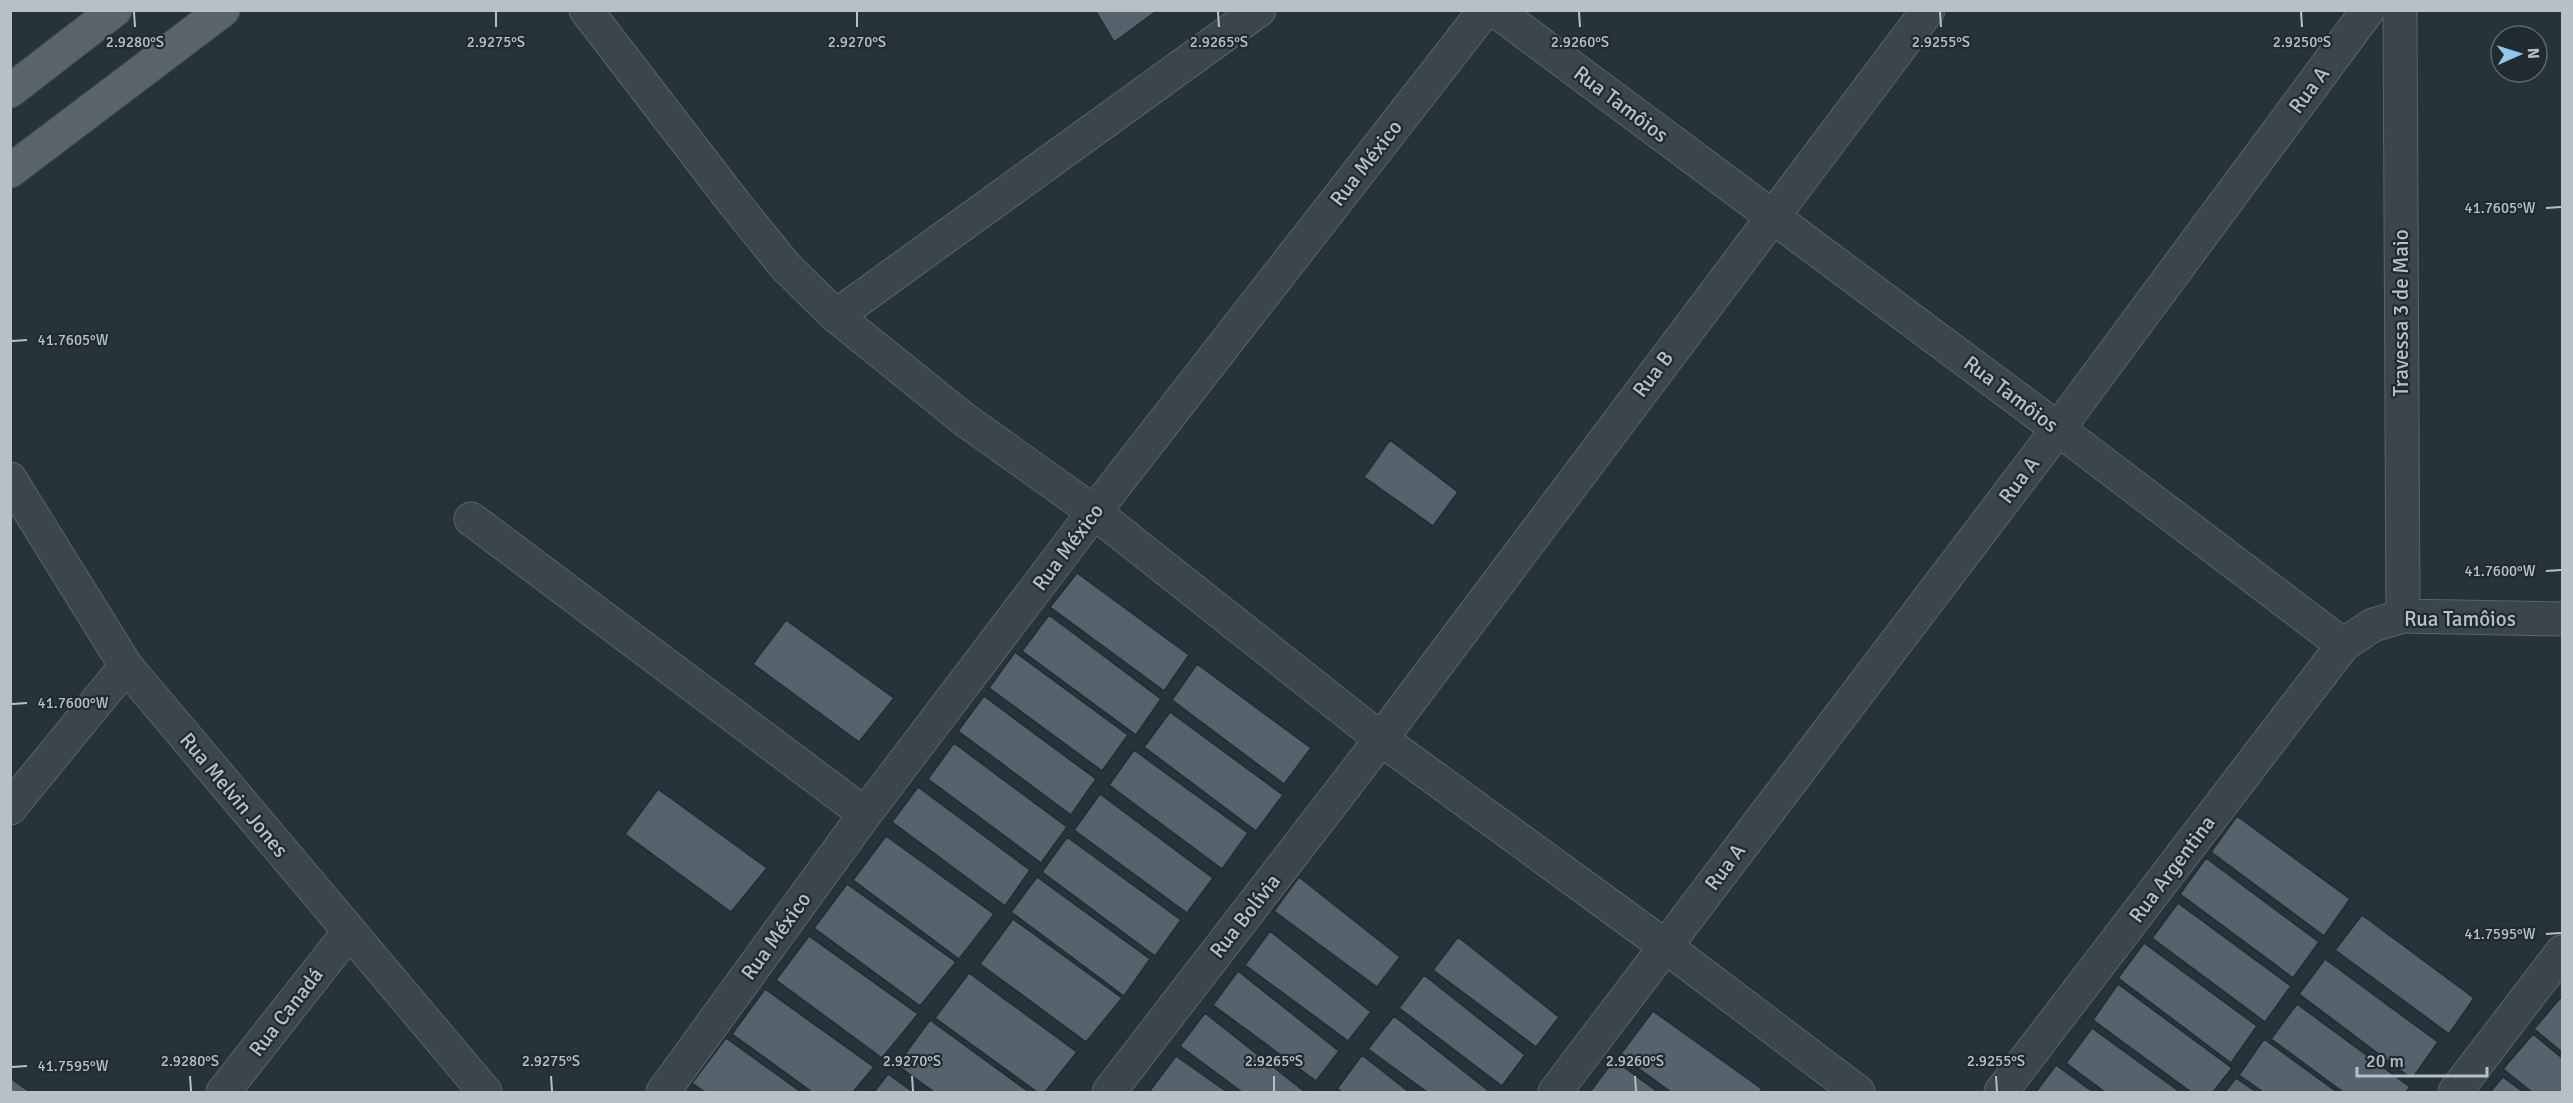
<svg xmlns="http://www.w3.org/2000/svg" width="2573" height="1103" viewBox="0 0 2573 1103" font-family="Signika,sans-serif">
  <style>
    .building { fill: #56626c; stroke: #222c33; stroke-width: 1.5 }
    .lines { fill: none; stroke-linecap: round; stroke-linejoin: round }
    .minor-casing { stroke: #59636a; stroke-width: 35 }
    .major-casing { stroke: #444e55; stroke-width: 35 }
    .minor { stroke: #3b454c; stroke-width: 33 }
    .major { stroke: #59646b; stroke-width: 33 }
    .ticks { fill: none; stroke: #b7c0c7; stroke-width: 2 }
    .labels { text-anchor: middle; stroke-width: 4.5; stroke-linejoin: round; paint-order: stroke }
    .street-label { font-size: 21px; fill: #b7c0c7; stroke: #202a31 }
    .ticks-label { font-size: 15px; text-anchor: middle; fill: #b7c0c7; stroke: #202a31; stroke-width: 4.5; stroke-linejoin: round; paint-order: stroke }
  </style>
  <rect width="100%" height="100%" fill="#27333b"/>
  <path class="building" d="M 1095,10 L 1158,10 L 1114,42 Z
    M 1390,440 L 1458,492 L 1433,526 L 1364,477 Z
    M 1077,573 L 1189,655 L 1164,691 L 1050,607 Z
    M 1049,615 L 1161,699 L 1136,735 L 1022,651 Z
    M 786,620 L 894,698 L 859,742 L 753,664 Z
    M 1015,652 L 1128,735 L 1102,771 L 989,688 Z
    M 1197,664 L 1311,748 L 1284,784 L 1172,700 Z
    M 984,696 L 1096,779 L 1071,815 L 958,731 Z
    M 1170,712 L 1283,795 L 1256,831 L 1144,747 Z
    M 954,743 L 1067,827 L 1041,863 L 928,779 Z
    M 1134,750 L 1248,833 L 1222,869 L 1109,785 Z
    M 918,787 L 1030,870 L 1005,906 L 892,822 Z
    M 658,789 L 767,868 L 731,912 L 625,834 Z
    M 1100,794 L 1213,878 L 1187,913 L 1074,830 Z
    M 2237,816 L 2350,899 L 2324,936 L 2211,852 Z
    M 886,836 L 994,914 L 959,959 L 853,880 Z
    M 1067,837 L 1181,920 L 1155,956 L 1042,872 Z
    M 2206,858 L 2319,942 L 2293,978 L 2180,894 Z
    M 1037,877 L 1150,959 L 1124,996 L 1011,912 Z
    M 1299,877 L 1400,957 L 1377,987 L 1274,911 Z
    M 847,884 L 956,962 L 920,1006 L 814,928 Z
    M 2178,903 L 2291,986 L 2265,1022 L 2152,938 Z
    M 2362,915 L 2474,998 L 2449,1034 L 2335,950 Z
    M 1013,919 L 1122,998 L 1086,1042 L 980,964 Z
    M 1270,931 L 1371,1012 L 1348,1041 L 1245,965 Z
    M 809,936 L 918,1014 L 882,1058 L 776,980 Z
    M 1458,937 L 1559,1017 L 1536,1047 L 1433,970 Z
    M 2144,943 L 2257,1026 L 2231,1063 L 2118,978 Z
    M 2325,959 L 2438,1042 L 2412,1079 L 2299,994 Z
    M 1238,971 L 1339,1051 L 1316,1081 L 1213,1005 Z
    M 969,973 L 1077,1052 L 1045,1092 L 1037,1092 L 935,1018 Z
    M 1424,975 L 1525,1055 L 1502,1086 L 1399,1008 Z
    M 2118,984 L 2232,1068 L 2213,1092 L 2191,1092 L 2093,1020 Z
    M 765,989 L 874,1067 L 853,1092 L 812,1092 L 732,1034 Z
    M 2562,996 L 2562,1052 L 2534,1029 Z
    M 2297,1004 L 2410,1087 L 2406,1092 L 2343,1092 L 2271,1039 Z
    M 1653,1011 L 1762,1089 L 1759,1092 L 1671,1092 L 1620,1055 Z
    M 1205,1013 L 1305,1092 L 1242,1092 L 1180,1046 Z
    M 1394,1016 L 1490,1092 L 1427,1092 L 1368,1049 Z
    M 930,1020 L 1029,1092 L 934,1092 L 897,1065 Z
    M 2092,1028 L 2180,1092 L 2105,1092 L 2066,1063 Z
    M 2533,1034 L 2562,1058 L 2562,1092 L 2532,1092 L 2503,1069 Z
    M 726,1038 L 801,1092 L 705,1092 L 692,1083 Z
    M 2264,1039 L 2337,1092 L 2263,1092 L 2239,1075 Z
    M 1362,1055 L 1409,1092 L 1342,1092 L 1337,1089 Z
    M 1176,1056 L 1227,1092 L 1149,1092 Z
    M 1614,1060 L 1658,1092 L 1590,1092 Z
    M 2056,1065 L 2093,1092 L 2036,1092 Z
    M 888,1074 L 913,1092 L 874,1092 Z
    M 2503,1077 L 2523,1092 L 2490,1092 Z
    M 10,1078 L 30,1092 L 10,1092 Z
    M 2236,1078 L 2256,1092 L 2225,1092 Z"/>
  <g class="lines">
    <g class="minor-casing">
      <path id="minor" d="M 586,10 L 735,204 L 786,267 L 836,316 L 965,420 L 1094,512 L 1381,739 L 1665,946 L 1858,1092
        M 1495,10 L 2058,429 L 2343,645 L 2373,625 L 2403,616 L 2562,619
        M 2400,10 L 2403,616
        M 836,316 L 1259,10
        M 10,479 L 126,666 L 485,1092
        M 471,519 L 865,814
        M 10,808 L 126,666
        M 223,1092 L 349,932
        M 663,1092 L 865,814 L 1094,512 L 1485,10
        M 1109,1092 L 1381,739 L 1928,10
        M 1555,1092 L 2058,429 L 2368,10
        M 2001,1092 L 2343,645
        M 2455,1092 L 2562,952"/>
    </g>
    <g class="major-casing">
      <path id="major" d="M 10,91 L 115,10
        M 10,171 L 223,10"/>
    </g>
    <use href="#minor" class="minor"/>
    <use href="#major" class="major"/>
  </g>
  <path class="ticks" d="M 134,12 L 135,27M 496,12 L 496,27M 857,12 L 857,27M 1218,12 L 1219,27M 1579,12 L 1580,27M 1940,12 L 1941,27M 2301,12 L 2302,27M 2546,208 L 2561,207M 12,341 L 27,340M 2546,571 L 2561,570M 12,704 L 27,703M 2546,934 L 2561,933M 12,1067 L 27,1066M 190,1076 L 191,1091M 551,1076 L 552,1091M 912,1076 L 913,1091M 1274,1076 L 1274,1091M 1635,1076 L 1636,1091M 1996,1076 L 1997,1091"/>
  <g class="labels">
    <g class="street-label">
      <text transform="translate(2309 90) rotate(-53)" y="7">Rua A</text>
      <text transform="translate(1621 104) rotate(37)" y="7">Rua Tamôios</text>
      <text transform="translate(1366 163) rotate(-52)" y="7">Rua México</text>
      <text transform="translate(2401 313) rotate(-90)" y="7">Travessa 3 de Maio</text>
      <text transform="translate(1653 374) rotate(-53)" y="7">Rua B</text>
      <text transform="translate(2011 394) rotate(37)" y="7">Rua Tamôios</text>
      <text transform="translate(2019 480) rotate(-53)" y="7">Rua A</text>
      <text transform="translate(1068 547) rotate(-53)" y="7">Rua México</text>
      <text x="2460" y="626">Rua Tamôios</text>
      <text transform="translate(234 795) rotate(50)" y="7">Rua Melvin Jones</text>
      <text transform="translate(1725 867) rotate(-53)" y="7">Rua A</text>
      <text transform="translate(2172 869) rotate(-53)" y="7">Rua Argentina</text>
      <text transform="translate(1245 916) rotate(-52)" y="7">Rua Bolívia</text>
      <text transform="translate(776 936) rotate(-54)" y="7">Rua México</text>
      <text transform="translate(286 1012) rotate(-52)" y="7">Rua Canadá</text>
    </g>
  </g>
  <g class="ticks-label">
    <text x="135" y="47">2.9280°S</text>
    <text x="496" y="47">2.9275°S</text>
    <text x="857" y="47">2.9270°S</text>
    <text x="1219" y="47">2.9265°S</text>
    <text x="1580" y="47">2.9260°S</text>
    <text x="1941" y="47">2.9255°S</text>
    <text x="2302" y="47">2.9250°S</text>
    <text x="2500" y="213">41.7605°W</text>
    <text x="73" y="345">41.7605°W</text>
    <text x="2500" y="576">41.7600°W</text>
    <text x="73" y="708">41.7600°W</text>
    <text x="2500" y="939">41.7595°W</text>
    <text x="190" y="1066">2.9280°S</text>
    <text x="551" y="1066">2.9275°S</text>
    <text x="912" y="1066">2.9270°S</text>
    <text x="1274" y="1066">2.9265°S</text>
    <text x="1635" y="1066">2.9260°S</text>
    <text x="1996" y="1066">2.9255°S</text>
    <text x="73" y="1071">41.7595°W</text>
  </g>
  <rect width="2573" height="1103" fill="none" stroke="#b7c0c7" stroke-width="24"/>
  <g transform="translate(2519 54) rotate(87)"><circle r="28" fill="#202a31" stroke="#5c666d" stroke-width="1.5"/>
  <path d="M0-4.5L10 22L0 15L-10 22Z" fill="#97c6eb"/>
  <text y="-9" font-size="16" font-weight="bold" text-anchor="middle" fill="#b7c0c7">N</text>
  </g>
  <path d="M2357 1067v9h130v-9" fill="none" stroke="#b7c0c7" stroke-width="3"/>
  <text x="2366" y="1067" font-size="18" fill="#b7c0c7" stroke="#202a31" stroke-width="4.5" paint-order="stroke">20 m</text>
</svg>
